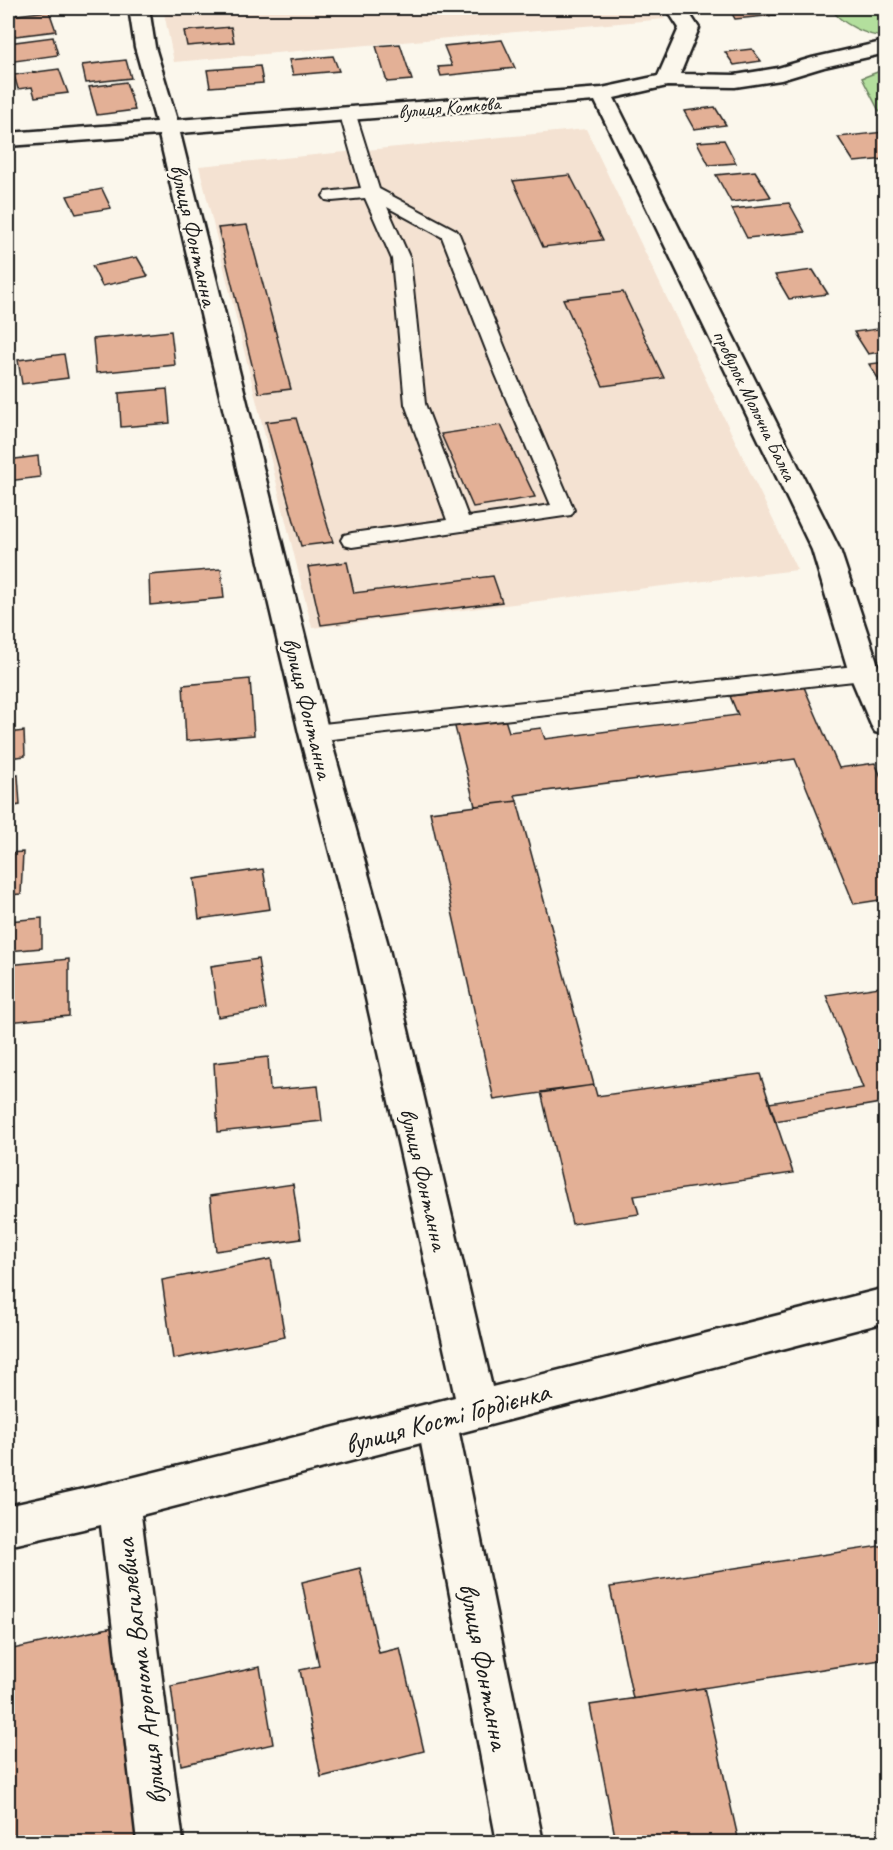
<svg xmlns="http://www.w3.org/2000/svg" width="893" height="1850" viewBox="0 0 893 1850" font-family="Caveat,sans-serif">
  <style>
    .built { fill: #f4e2d2 }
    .green { fill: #b3df9d; stroke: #687e5c; stroke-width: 1.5 }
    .building { fill: #e3b096; stroke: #1c1c1c; stroke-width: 1.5 }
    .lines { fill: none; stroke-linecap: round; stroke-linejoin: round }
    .lane-casing { stroke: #1c1c1c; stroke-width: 4 }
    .street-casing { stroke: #1c1c1c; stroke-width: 5 }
    .lane { fill: #fbf7ec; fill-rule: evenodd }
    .street { fill: #fbf7ec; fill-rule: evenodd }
    .labels { text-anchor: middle; stroke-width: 4.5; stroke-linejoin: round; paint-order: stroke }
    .far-street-label { font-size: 20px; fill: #1c1c1c; stroke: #fbf7ec }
    .street-label { font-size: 24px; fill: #1c1c1c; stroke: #fbf7ec }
    .near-street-label { font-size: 28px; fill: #1c1c1c; stroke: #fbf7ec }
  </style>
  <rect width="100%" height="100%" fill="#fbf7ec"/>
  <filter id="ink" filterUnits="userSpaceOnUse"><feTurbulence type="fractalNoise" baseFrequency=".0167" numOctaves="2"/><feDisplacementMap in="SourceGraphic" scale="12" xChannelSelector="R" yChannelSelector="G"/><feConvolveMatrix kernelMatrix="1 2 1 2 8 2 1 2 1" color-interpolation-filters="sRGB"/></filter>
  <g filter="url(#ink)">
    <path class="built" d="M 163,8 L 658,8 L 665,19 L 174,62 Z
      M 586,129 L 797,570 L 312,628 L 199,166 Z"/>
    <path class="green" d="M 831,8 L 885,8 L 885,37 C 868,36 840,24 831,8 Z
      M 885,69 L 885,116 L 879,111 L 862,78 Z"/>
    <path class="building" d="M 729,8 L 772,8 L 776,15 L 735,19 Z
      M 49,11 L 56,31 L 8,37 L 8,16 Z
      M 231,27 L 234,42 L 187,46 L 184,31 Z
      M 53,37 L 58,55 L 8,62 L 8,43 Z
      M 502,40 L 515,68 L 441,76 L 438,67 L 452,66 L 444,46 Z
      M 400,44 L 412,80 L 387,82 L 376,46 Z
      M 752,49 L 761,61 L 734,65 L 725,52 Z
      M 333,56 L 339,71 L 293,75 L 289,60 Z
      M 126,60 L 131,78 L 86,83 L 82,65 Z
      M 260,66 L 263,83 L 210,87 L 207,70 Z
      M 59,69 L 68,93 L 35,97 L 32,87 L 18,89 L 14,75 Z
      M 126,82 L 135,110 L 97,115 L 89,87 Z
      M 715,107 L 726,125 L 694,129 L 684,111 Z
      M 884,132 L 886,159 L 854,162 L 838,137 Z
      M 724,140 L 736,163 L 709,165 L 697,142 Z
      M 755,171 L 771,197 L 731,202 L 716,175 Z
      M 570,175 L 603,240 L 543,247 L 513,181 Z
      M 102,189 L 111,208 L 76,214 L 67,196 Z
      M 789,203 L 805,232 L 747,238 L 732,209 Z
      M 247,225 L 291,389 L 259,393 L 218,228 Z
      M 137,257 L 148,276 L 102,286 L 92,266 Z
      M 813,270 L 828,294 L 789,299 L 775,275 Z
      M 623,292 L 664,378 L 603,386 L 563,299 Z
      M 886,328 L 886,351 L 868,354 L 854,332 Z
      M 171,331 L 175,365 L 96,373 L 93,339 Z
      M 64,354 L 68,378 L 22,384 L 18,360 Z
      M 886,362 L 886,391 L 869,364 Z
      M 167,389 L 170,423 L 121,427 L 119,393 Z
      M 296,418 L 328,527 L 333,542 L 301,546 L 266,422 Z
      M 501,425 L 535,497 L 473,507 L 441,434 Z
      M 38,456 L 40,477 L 8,481 L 8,460 Z
      M 347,562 L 354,593 L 493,576 L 502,602 L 321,625 L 308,567 Z
      M 221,569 L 224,598 L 150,605 L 149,575 Z
      M 250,679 L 254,735 L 186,741 L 183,685 Z
      M 804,687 L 839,768 L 875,763 L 886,788 L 886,899 L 854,904 L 795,759 L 515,795 L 517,801 L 475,806 L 453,719 L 503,713 L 509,732 L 541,728 L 545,739 L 738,715 L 730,696 Z
      M 24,731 L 25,756 L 8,758 L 8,733 Z
      M 18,775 L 20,805 L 8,807 L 8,777 Z
      M 517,801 L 594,1085 L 494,1100 L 430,812 Z
      M 23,852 L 21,894 L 8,895 L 8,853 Z
      M 263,869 L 270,909 L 199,919 L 194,879 Z
      M 42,918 L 42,948 L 8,951 L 8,921 Z
      M 69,959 L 69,1016 L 8,1022 L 8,965 Z
      M 258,959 L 266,1009 L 218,1017 L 211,966 Z
      M 886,986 L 886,1102 L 775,1121 L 769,1103 L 863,1088 L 826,995 Z
      M 268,1057 L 270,1090 L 318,1086 L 322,1121 L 218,1132 L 214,1063 Z
      M 760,1074 L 793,1173 L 634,1196 L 639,1214 L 572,1224 L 541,1092 L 594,1085 L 597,1096 Z
      M 293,1184 L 301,1239 L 216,1251 L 210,1196 Z
      M 271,1259 L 285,1337 L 173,1359 L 162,1280 Z
      M 886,1545 L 886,1659 L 633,1699 L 610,1587 Z
      M 360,1568 L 379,1653 L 400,1648 L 424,1751 L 321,1777 L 300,1670 L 319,1666 L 302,1582 Z
      M 118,1626 L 143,1842 L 8,1842 L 8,1650 Z
      M 260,1667 L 273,1744 L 181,1765 L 171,1686 Z
      M 704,1688 L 739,1842 L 616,1842 L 590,1705 Z"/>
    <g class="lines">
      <g class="lane-casing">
        <path id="lane" d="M 348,110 L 356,115 L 379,189 L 456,230 L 459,234 L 516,375 L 574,510 L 571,515 L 352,547 L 344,545 L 341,540 L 344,535 L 352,533 L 447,520 L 405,404 L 392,259 L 365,198 L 332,201 L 326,200 L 323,196 L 326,192 L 361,188 L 340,115 ZM 387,207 L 442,237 L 496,375 L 551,505 L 468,517 L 425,404 L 410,259 Z
          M 864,665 L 872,667 L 875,673 L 872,679 L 314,741 L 306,739 L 302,733 L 306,727 L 314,725 Z"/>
      </g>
      <g class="street-casing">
        <path id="street" d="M 129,8 L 149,8 L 155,47 L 177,120 L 602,88 L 658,76 L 679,28 L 666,8 L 686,8 L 699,28 L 680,74 L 735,75 L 778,68 L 812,58 L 886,41 L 886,53 L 824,67 L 781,80 L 735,87 L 667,86 L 614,98 L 840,550 L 886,689 L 886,735 L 875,732 L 871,725 L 849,673 L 812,550 L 595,101 L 180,133 L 329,733 L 388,945 L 492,1387 L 886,1288 L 886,1322 L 459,1433 L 543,1842 L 497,1842 L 421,1443 L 141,1515 L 183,1842 L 137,1842 L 101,1525 L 8,1546 L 8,1506 L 119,1481 L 455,1397 L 354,945 L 299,733 L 159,135 L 8,146 L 8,133 L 156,122 L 135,47 Z"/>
      </g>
      <use href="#lane" class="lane"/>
      <use href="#street" class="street"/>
    </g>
  </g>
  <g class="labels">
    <g class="far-street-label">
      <text transform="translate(449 107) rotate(-5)" y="7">вулиця Комкова</text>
      <text transform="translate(755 405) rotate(64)" y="7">провулок Молочна Балка</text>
    </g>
    <g class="street-label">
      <text transform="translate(194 235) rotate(77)" y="8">вулиця Фонтанна</text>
      <text transform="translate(308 708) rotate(76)" y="8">вулиця Фонтанна</text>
      <text transform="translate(424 1179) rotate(77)" y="8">вулиця Фонтанна</text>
    </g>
    <g class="near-street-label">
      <text transform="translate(447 1417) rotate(-15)" y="10">вулиця Кості Гордієнка</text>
      <text transform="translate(485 1666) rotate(79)" y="10">вулиця Фонтанна</text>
      <text transform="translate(140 1672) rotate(-97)" y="10">вулиця Агронома Вагилевича</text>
    </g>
  </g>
  <rect width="893" height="1850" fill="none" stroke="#fbf7ec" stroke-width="30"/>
  <rect x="15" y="15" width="863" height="1820" fill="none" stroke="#1c1c1c" stroke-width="2" filter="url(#ink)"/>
</svg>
